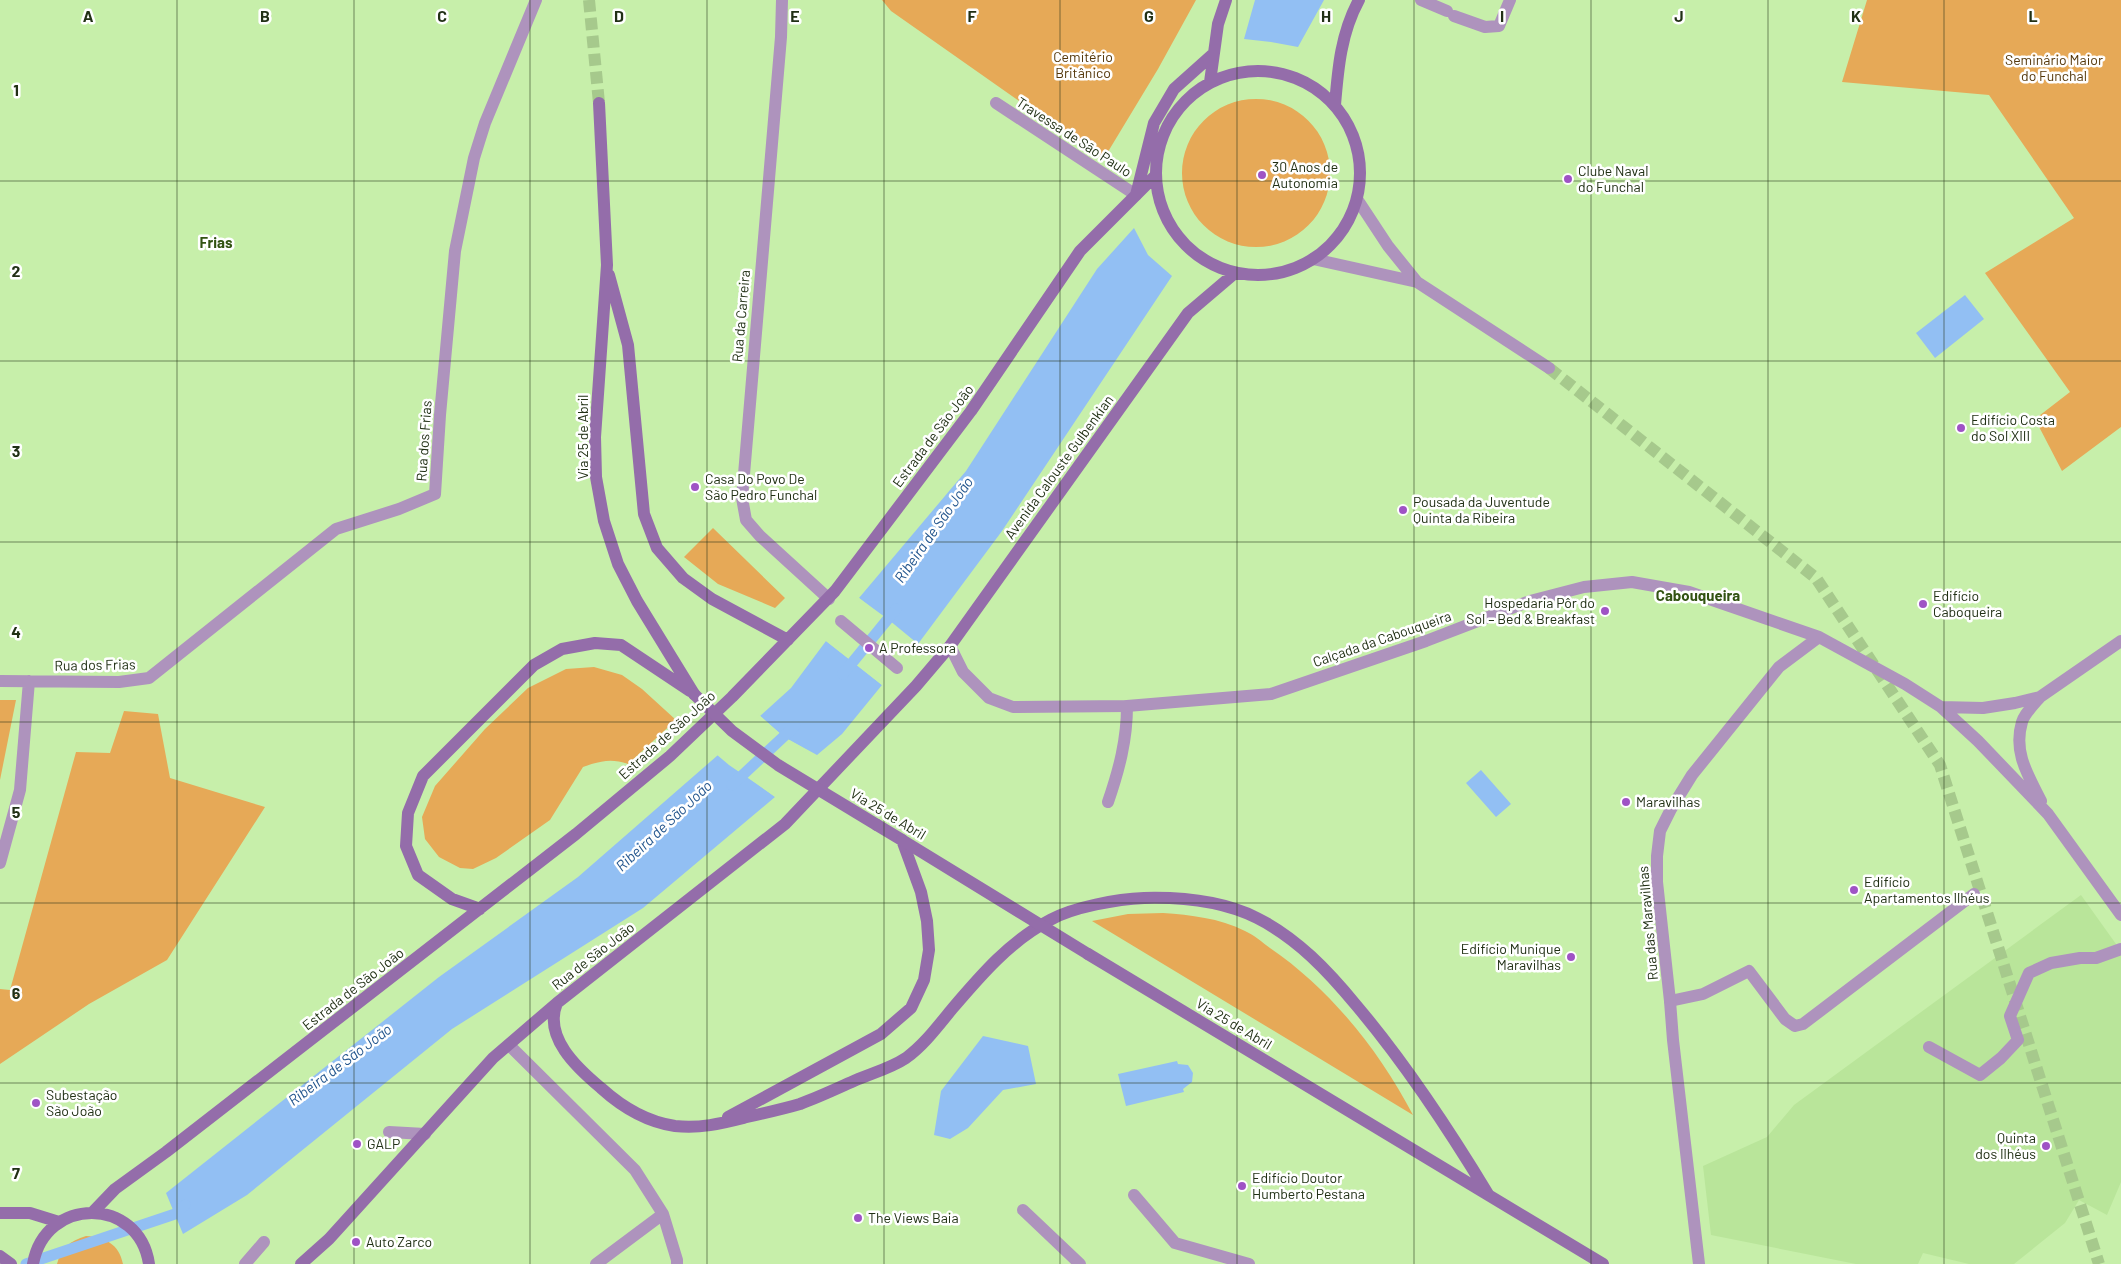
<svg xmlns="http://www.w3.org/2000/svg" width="2121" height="1264" viewBox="0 0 2121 1264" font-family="Barlow,sans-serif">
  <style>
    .built { fill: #b9e59a }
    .green { fill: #e6a957 }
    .water { fill: #92bff3 }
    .pier { fill: #c7efaa }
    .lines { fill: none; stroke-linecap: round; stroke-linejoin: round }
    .stream { stroke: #92bff3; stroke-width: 11 }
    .tertiary-tunnel { stroke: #a6c98c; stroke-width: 12; stroke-dasharray: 12 6; stroke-linecap: butt }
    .secondary-tunnel { stroke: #a6c98c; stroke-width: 12; stroke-dasharray: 12 6; stroke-linecap: butt }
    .service { stroke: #ae93bd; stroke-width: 12 }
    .pedestrian { stroke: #ae93bd; stroke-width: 12 }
    .minor { stroke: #ae93bd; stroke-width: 12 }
    .tertiary { stroke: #ae93bd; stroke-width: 12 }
    .secondary { stroke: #946daa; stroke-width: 12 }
    .secondary-bridge { stroke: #946daa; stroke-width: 12 }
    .grid { fill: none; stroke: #213015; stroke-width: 1; stroke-opacity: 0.55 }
    .poi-dot { fill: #9f53c5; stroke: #fff; stroke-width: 2 }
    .labels { text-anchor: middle; stroke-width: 5; stroke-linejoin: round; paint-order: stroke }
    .park-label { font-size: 14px; fill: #54370a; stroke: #fff }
    .street-label { font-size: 14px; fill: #213015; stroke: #fff }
    .poi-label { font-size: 14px; fill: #213015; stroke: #fff; text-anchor: start }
    .neighbourhood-label { font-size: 15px; font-weight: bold; fill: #325312; stroke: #fff }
    .water-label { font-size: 15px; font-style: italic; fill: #22558d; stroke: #fff }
    .grid-label { font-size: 16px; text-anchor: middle; font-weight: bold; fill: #213015; stroke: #fff; stroke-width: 5; stroke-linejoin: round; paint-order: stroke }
  </style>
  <rect width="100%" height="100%" fill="#c7efaa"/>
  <path class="built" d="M 2081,895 L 2121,951 L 2121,1182 L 2107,1215 L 2079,1200 L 2065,1223 L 2014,1264 L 1969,1264 L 1923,1253 L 1918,1264 L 1856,1264 L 1711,1235 L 1703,1166 L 1767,1137 L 1794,1105 Z"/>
  <path class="green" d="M 882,0 L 1196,0 L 1158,69 L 1103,160 L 891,11 Z
    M 1867,0 L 2121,0 L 2121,427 L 2062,471 L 2035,419 L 2070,392 L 1985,273 L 2074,218 L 1989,95 L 1842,82 Z
    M1182 173a74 74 0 1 1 148 0a74 74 0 1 1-148 0Z
    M 713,528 L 785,598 L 775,608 L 718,584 L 684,557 Z
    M 594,667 L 622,675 L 642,689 L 676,720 L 628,764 C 611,758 600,761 583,767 L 550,820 L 496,858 L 473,869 L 460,868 L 439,857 L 425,839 L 422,817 L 435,786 L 485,729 L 528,688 L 566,669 Z
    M 0,700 L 16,700 L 0,780 Z
    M 124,711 L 158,714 L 170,778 L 265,807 L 167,960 L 89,1004 L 0,1064 L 0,989 L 10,990 L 76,752 L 110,753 Z
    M 1163,913 C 1191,915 1219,918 1245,931 C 1254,935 1262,942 1270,948 C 1330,989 1379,1050 1413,1115 L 1092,921 L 1128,914 Z
    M 86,1236 C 105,1237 119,1244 123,1264 L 57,1264 C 61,1248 70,1241 86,1236 Z"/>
  <path class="water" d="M 1255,0 L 1324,0 L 1298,47 L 1271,42 L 1244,39 Z
    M 1134,228 L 1148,255 L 1172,276 L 1002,531 L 918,644 L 859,598 L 966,471 L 1097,269 Z
    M 1965,295 L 1984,319 L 1935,358 L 1916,333 Z
    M 826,641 L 882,685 L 842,734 L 817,755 L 784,737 L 760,716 L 791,688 Z
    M 718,755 L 775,797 L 643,908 L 452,1029 L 247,1195 L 183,1234 L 166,1193 L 439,977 L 578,877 Z
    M 1481,770 L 1511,804 L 1496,817 L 1466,783 Z
    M 983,1036 L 1028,1046 L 1036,1084 L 1003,1090 L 968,1128 L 950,1139 L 934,1135 L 941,1091 Z
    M 1177,1061 L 1178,1064 L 1188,1065 L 1193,1073 L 1192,1082 L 1183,1089 L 1184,1092 L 1126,1106 L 1118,1074 Z"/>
  <path class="pier" d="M 859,598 L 889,620 L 918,644 L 916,646 L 857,600 Z
    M 827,639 L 855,660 L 884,683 L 882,685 L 826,641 Z
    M 758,714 L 784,737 L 819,757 L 816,758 L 782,739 L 759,718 Z
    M 719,753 L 777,795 L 777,798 L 729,765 L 716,754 Z"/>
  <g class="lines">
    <path class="stream" d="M 843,674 L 896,609
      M 732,785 L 795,726
      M 26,1264 L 175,1214 L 185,1205"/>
    <path class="tertiary-tunnel" d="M 1549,368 L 1816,578 L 1940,765 L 2099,1264"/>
    <path class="secondary-tunnel" d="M 589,0 L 599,103"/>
    <path class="service" d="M 1421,0 L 1447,11
      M 1454,16 L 1485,27 L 1499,26 L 1510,0
      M 996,103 L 1136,195
      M 1108,802 C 1119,770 1127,740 1127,706
      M 1670,1001 L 1703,994 L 1749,971 L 1785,1019 L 1795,1026 L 1803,1024 L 1974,894
      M 509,1045 L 635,1170 L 663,1214 L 677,1260 L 677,1264
      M 1929,1047 L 1980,1075 L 2001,1058 L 2018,1040 L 2010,1016 L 2029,973 L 2051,963 L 2080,958 L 2096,958 L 2121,949
      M 389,1132 L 425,1134
      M 1134,1195 L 1175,1243 L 1249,1264
      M 1023,1210 L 1080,1264
      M 245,1264 L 264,1242
      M 596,1264 L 663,1214"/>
    <path class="pedestrian" d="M 841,621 L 897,668"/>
    <path class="minor" d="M 782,0 L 781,37 L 742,498 L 746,520 L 760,536 L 829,599
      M 950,646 L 963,672 L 989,698 L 1013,707 L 1127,706 L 1271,694 L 1426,641 L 1530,601 L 1584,587 L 1632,582 L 1689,592 L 1819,637 L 1905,684 L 1941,707 L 1978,741 L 2048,814 L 2121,915
      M 0,681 L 119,682 L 149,678 L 336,529 L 399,509 L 435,494 L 440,415 L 455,251 L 474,158 L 485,123 L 536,0
      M 2040,697 C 2034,704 2024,714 2022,722 C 2013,752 2028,775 2041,801
      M 1941,707 L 1983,708 L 2015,703 L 2040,697 L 2121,641
      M 0,863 L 20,790 L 29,681
      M 1699,1264 L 1673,1040 L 1670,1001 L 1657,882 L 1657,856 L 1660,831 L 1671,809 L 1692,775 L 1779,667 L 1819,637"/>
    <path class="tertiary" d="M 1357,199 L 1388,246 L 1417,282 L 1549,368
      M 1313,259 L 1417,282"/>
    <path class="secondary" d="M1156 173a102 102 0 1 1 204 0a102 102 0 1 1-204 0Z
      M 1210,82 L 1218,24 L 1226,0
      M 599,103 L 607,265 L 595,437 L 596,477 L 604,521 L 618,564 L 637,601 L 694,694
      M 1335,105 C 1338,68 1341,33 1359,0
      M 1136,195 L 1154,123 L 1174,89 L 1212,55
      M 609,275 L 628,345 L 644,514 L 657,548 L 683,578 L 712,599 L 788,640
      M 480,909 L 452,899 L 418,875 L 406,846 L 408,813 L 423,776 L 534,665 L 562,649 L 595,643 L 621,645 L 690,691
      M 1088,954 L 1603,1264
      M 557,1003 C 543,1037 577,1068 601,1088 C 622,1107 647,1122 675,1126 C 701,1129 723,1123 747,1117 C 765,1113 783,1109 800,1104 C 819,1097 838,1088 856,1080 C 873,1073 891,1068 906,1058 C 924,1045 938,1026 952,1009 C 981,975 1010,941 1050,920 C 1073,907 1118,899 1144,898 C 1181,897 1223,901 1257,918 C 1297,938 1328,971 1356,1005 C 1406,1064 1448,1128 1488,1194
      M 728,1117 L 881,1034 L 911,1008 L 924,980 L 929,950 L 927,921 L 921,892 L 902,840 L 877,825
      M 0,1213 L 30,1213 L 59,1222
      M 92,1213 L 115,1189 L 166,1152 L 576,834 L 670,756 L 732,697 L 835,591 L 971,411 L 1080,251 L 1156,175
      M 0,1256 L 11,1264
      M 33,1264 C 45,1196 139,1196 149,1264
      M 301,1264 L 329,1239 L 493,1058 L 557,1003 L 785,824 L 916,686 L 950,646 L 1188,313 L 1235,273"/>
    <path class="secondary-bridge" d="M 694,694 L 732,731 L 778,765 L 877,825
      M 902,840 L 1088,954"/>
  </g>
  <path class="grid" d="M 177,0 L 177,1264M 354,0 L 354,1264M 530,0 L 530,1264M 707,0 L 707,1264M 884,0 L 884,1264M 1060,0 L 1060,1264M 1237,0 L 1237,1264M 1414,0 L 1414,1264M 1591,0 L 1591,1264M 1768,0 L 1768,1264M 1944,0 L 1944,1264M 0,181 L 2121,181M 0,361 L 2121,361M 0,542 L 2121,542M 0,722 L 2121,722M 0,903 L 2121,903M 0,1083 L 2121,1083"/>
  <g class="poi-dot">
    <circle cx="1262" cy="175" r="5"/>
    <circle cx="1568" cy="179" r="5"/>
    <circle cx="1961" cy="428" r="5"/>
    <circle cx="695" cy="487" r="5"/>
    <circle cx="1403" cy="510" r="5"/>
    <circle cx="1923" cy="604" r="5"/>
    <circle cx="1605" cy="611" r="5"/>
    <circle cx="869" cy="648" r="5"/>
    <circle cx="1626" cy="802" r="5"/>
    <circle cx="1854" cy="890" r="5"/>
    <circle cx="1571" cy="957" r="5"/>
    <circle cx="36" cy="1103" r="5"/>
    <circle cx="357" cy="1144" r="5"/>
    <circle cx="2046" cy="1146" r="5"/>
    <circle cx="1242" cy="1186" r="5"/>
    <circle cx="858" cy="1218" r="5"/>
    <circle cx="356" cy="1242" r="5"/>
  </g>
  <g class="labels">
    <g class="park-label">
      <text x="1083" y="62">Cemitério<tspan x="1083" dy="16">Britânico</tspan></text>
      <text x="2054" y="65">Seminário Maior<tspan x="2054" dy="16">do Funchal</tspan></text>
    </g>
    <g class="street-label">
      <text transform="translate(1074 137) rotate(33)" y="5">Travessa de São Paulo</text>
      <text transform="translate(741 316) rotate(-85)" y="5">Rua da Carreira</text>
      <text transform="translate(933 436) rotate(-53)" y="5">Estrada de São João</text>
      <text transform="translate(583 437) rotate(-90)" y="5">Via 25 de Abril</text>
      <text transform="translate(424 441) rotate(-86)" y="5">Rua dos Frias</text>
      <text transform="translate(1059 467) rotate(-54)" y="5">Avenida Calouste Gulbenkian</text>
      <text transform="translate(1382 639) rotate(-19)" y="5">Calçada da Cabouqueira</text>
      <text transform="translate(95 665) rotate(-1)" y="5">Rua dos Frias</text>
      <text transform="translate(667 735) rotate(-42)" y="5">Estrada de São João</text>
      <text transform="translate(888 814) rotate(31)" y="5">Via 25 de Abril</text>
      <text transform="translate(1648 923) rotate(-95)" y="5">Rua das Maravilhas</text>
      <text transform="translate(593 956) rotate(-38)" y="5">Rua de São João</text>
      <text transform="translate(353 989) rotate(-38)" y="5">Estrada de São João</text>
      <text transform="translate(1234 1024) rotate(31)" y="5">Via 25 de Abril</text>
    </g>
    <g class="poi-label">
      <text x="1272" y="172">30 Anos de<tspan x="1272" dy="16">Autonomia</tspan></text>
      <text x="1578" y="176">Clube Naval<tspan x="1578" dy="16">do Funchal</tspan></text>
      <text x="1971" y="425">Edifício Costa<tspan x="1971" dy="16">do Sol XIII</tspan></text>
      <text x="705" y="484">Casa Do Povo De<tspan x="705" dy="16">São Pedro Funchal</tspan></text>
      <text x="1413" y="507">Pousada da Juventude<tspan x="1413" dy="16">Quinta da Ribeira</tspan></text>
      <text x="1933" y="601">Edifício<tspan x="1933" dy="16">Caboqueira</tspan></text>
      <text x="1595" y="608" text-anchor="end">Hospedaria Pôr do<tspan x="1595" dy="16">Sol – Bed &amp; Breakfast</tspan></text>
      <text x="879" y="653">A Professora</text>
      <text x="1636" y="807">Maravilhas</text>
      <text x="1864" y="887">Edifício<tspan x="1864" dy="16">Apartamentos Ilhéus</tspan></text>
      <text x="1561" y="954" text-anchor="end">Edifício Munique<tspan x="1561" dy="16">Maravilhas</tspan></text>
      <text x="46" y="1100">Subestação<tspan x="46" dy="16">São João</tspan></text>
      <text x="2036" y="1143" text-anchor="end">Quinta<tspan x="2036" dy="16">dos Ilhéus</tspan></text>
      <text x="367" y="1149">GALP</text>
      <text x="1252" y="1183">Edifício Doutor<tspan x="1252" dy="16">Humberto Pestana</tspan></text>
      <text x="868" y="1223">The Views Baia</text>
      <text x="366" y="1247">Auto Zarco</text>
    </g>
    <g class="neighbourhood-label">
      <text x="216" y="248">Frias</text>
      <text x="1698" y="601">Cabouqueira</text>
    </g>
    <g class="water-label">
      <text transform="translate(934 530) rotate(-55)" y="5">Ribeira de São João</text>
      <text transform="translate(664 826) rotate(-43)" y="5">Ribeira de São João</text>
      <text transform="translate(340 1065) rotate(-37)" y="5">Ribeira de São João</text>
    </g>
  </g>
  <g class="grid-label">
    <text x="88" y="22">A</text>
    <text x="265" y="22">B</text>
    <text x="442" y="22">C</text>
    <text x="619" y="22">D</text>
    <text x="795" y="22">E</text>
    <text x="972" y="22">F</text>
    <text x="1149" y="22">G</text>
    <text x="1326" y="22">H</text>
    <text x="1502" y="22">I</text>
    <text x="1679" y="22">J</text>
    <text x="1856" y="22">K</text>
    <text x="2033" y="22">L</text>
    <text x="16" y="96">1</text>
    <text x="16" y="277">2</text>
    <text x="16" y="457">3</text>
    <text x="16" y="638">4</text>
    <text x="16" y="818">5</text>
    <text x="16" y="999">6</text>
    <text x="16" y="1179">7</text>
  </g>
</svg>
